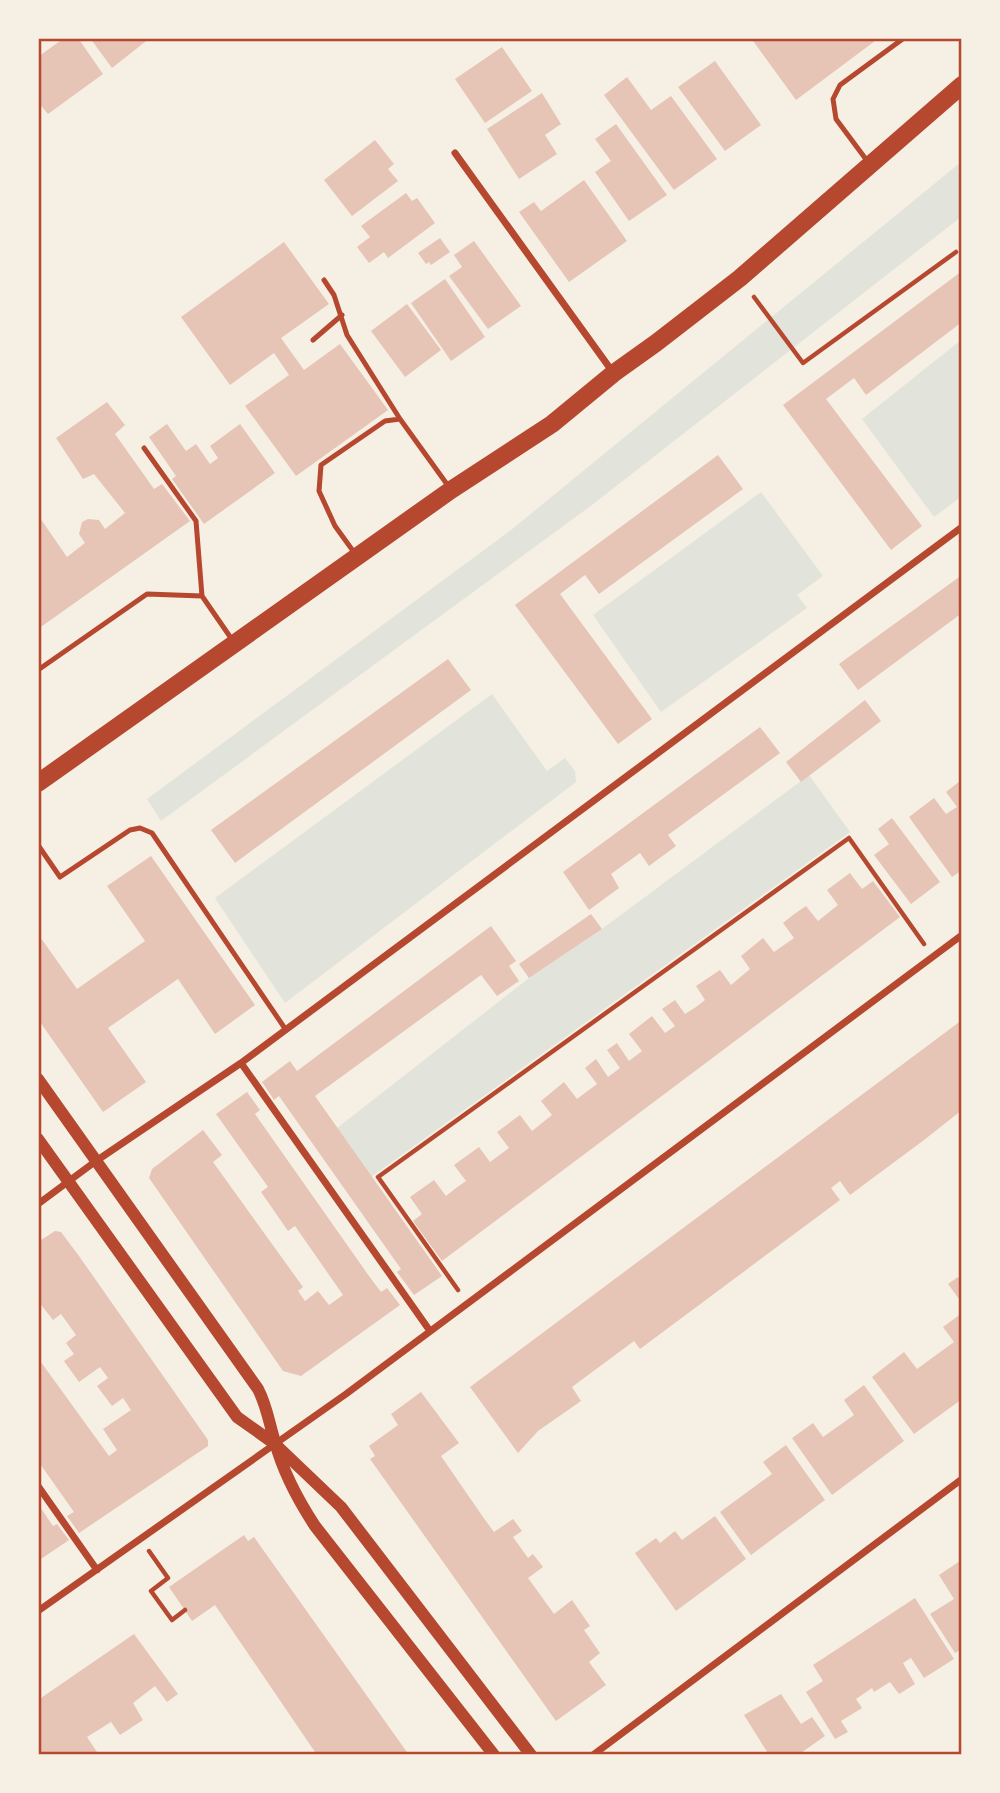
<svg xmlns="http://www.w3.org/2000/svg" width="1000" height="1793" viewBox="0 0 1000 1793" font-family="'Titillium Web',sans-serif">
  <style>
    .green { fill: #e2e4dc }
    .building { fill: #e6c5b7 }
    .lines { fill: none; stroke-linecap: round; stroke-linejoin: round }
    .path { stroke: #b5482f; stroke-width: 4.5 }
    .service { stroke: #b5482f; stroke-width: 5 }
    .minor { stroke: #b5482f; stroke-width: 7 }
    .tertiary { stroke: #b5482f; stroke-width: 12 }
    .primary { stroke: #b5482f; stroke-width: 18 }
    .neatline { fill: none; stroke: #b5482f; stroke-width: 2.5 }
  </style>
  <rect width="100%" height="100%" fill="#f6efe4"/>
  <path class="green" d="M 961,162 L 961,217 L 592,505 L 161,821 L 147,799 L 511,530 Z
    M 961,340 L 961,497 L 934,517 L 862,419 Z
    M 761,492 L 823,576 L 797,595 L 807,608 L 661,712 L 593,615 Z
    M 492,694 L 547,771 L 565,758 L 575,771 L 576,782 L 285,1003 L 215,898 Z
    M 809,775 L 850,832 L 371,1177 L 337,1128 L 529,978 L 602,929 Z"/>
  <path class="building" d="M 64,38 L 78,38 L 103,74 L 48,114 L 38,102 L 38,57 Z
    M 90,38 L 150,38 L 112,68 Z
    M 751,38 L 879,38 L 796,100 Z
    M 502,47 L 532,91 L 485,123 L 455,79 Z
    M 715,61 L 761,125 L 725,151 L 678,87 Z
    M 627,77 L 651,110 L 671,96 L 717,159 L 674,190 L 604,95 Z
    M 542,93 L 561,124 L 545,135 L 557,154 L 519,179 L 487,129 Z
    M 616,124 L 667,195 L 629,221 L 595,172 L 611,161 L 595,139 Z
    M 375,140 L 394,164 L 388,169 L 398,181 L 352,216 L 324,180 Z
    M 584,180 L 627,241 L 569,282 L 519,212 L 534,202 L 541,211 Z
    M 406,193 L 412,201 L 417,198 L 435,223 L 388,258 L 384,252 L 369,263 L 357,247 L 370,237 L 361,226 Z
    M 440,238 L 450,252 L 431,265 L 429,262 L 426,264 L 418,253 Z
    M 474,241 L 521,306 L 488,329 L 449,276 L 462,267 L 454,255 Z
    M 284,242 L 329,304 L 281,338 L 304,370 L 340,344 L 388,410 L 296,476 L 245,406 L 289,375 L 274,353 L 230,385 L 181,317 Z
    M 962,271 L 962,322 L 866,395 L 854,378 L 826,399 L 922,526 L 891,550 L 783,405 Z
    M 445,279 L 485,337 L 451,361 L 411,303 Z
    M 407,304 L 441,350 L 405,377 L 371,331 Z
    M 107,402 L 125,425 L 115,434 L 154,489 L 162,484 L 190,521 L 38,629 L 38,591 L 41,589 L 38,586 L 38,515 L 67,557 L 85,543 L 79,534 L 82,522 L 88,519 L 99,520 L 105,529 L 125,513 L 94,474 L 83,479 L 56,438 Z
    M 167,424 L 186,451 L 196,444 L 210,464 L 218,458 L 210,446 L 240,424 L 275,473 L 204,524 L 172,479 L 176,476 L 149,437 Z
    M 718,455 L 743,489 L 599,594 L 585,575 L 560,594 L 652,719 L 618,744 L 515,605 Z
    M 962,575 L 962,613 L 858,690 L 839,664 Z
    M 448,659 L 471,690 L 235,863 L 211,830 Z
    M 865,700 L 881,721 L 801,782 L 786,762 Z
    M 760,727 L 780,753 L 668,835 L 676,846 L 649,866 L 640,853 L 611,874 L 619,888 L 589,910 L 563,872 Z
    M 960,781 L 962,870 L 952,877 L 909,817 L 934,798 L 946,814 L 957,807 L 946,792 Z
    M 892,818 L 940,882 L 911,904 L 874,855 L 889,844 L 878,829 Z
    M 151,856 L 255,1005 L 215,1034 L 178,979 L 108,1028 L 146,1082 L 103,1112 L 38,1019 L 38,934 L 77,989 L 145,941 L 107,886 Z
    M 850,873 L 862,889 L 873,881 L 900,917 L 442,1261 L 413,1221 L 422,1214 L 410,1197 L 434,1180 L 446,1196 L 456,1188 L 466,1181 L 454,1165 L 479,1147 L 490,1162 L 509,1148 L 497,1132 L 520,1115 L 532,1131 L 552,1115 L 541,1101 L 564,1082 L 577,1099 L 597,1084 L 585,1068 L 596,1059 L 608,1077 L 620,1068 L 607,1050 L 617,1043 L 629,1061 L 642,1051 L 629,1034 L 652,1016 L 665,1033 L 675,1026 L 662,1009 L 675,1000 L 685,1014 L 696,1007 L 705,1000 L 696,986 L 720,970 L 731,985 L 750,969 L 741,956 L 763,938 L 774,952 L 794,938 L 783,923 L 793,915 L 806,906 L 818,921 L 838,905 L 827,890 Z
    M 591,914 L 602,929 L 529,978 L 519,964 Z
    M 491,926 L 516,961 L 509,966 L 519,981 L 497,996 L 481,975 L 315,1096 L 442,1276 L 414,1295 L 397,1272 L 401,1269 L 279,1096 L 274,1100 L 262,1082 L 290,1061 L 297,1071 Z
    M 962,1020 L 962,1110 L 924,1140 L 850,1195 L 840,1181 L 831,1188 L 840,1200 L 640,1349 L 634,1341 L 572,1387 L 581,1401 L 538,1431 L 518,1453 L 470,1387 Z
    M 247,1092 L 260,1110 L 255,1114 L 369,1276 L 381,1292 L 387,1288 L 400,1305 L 301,1376 L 283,1371 L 149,1178 L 152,1169 L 203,1130 L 222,1155 L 213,1162 L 303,1287 L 298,1291 L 305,1301 L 318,1291 L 329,1305 L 343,1295 L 295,1226 L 288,1231 L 261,1192 L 268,1187 L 216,1114 Z
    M 55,1231 L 61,1232 L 79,1256 L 208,1440 L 208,1446 L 79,1533 L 67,1516 L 74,1512 L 38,1461 L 38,1358 L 109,1456 L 117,1450 L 103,1429 L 131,1410 L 123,1398 L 112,1406 L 97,1386 L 108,1378 L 100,1367 L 79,1382 L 64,1361 L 74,1354 L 66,1343 L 76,1335 L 61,1314 L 53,1320 L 38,1301 L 38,1242 Z
    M 958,1277 L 962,1283 L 962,1303 L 948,1284 Z
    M 962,1313 L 962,1399 L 914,1434 L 872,1377 L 904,1352 L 917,1369 L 954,1342 L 943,1327 Z
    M 864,1385 L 904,1441 L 832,1495 L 792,1438 L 813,1423 L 823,1437 L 854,1415 L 844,1400 Z
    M 421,1392 L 459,1443 L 441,1456 L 483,1517 L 494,1532 L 513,1519 L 522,1531 L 513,1537 L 528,1558 L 533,1554 L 543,1567 L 528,1578 L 536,1589 L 554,1614 L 572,1600 L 590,1626 L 584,1630 L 600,1653 L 589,1662 L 606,1685 L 556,1721 L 370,1459 L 375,1456 L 369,1446 L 398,1425 L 391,1414 Z
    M 786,1445 L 825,1500 L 751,1555 L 720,1512 L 772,1474 L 763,1462 Z
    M 38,1504 L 53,1526 L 57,1524 L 69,1540 L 38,1561 Z
    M 715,1516 L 746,1559 L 676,1611 L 635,1553 L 656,1538 L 660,1543 L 675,1531 L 682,1540 Z
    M 244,1535 L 248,1541 L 254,1537 L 409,1755 L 317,1755 L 215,1605 L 192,1621 L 169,1587 Z
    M 960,1561 L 962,1564 L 962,1649 L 955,1653 L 930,1614 L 954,1599 L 939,1575 Z
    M 915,1598 L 954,1659 L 924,1678 L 911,1658 L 903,1663 L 915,1684 L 899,1694 L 890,1682 L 874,1692 L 872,1688 L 856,1699 L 862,1708 L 841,1721 L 848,1732 L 835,1739 L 806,1692 L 823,1681 L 813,1665 Z
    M 134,1634 L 178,1694 L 167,1702 L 155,1686 L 133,1703 L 143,1720 L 120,1735 L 111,1722 L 87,1737 L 97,1752 L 94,1755 L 68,1755 L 66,1752 L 62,1755 L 38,1755 L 38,1700 Z
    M 781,1694 L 801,1724 L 812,1717 L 825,1736 L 798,1755 L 769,1755 L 744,1715 Z"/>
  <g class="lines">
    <path class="path" d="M 754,297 L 803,363 L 956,252
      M 458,1290 L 378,1177 L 849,838 L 924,944
      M 149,1551 L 168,1578 L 151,1591 L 172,1620 L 185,1610"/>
    <path class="service" d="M 868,162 L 836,119 L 833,99 L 840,85 L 904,38
      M 324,280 L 334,295 L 347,335 L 400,419
      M 313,340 L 342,315
      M 144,448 L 196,521 L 202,596
      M 356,555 L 335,526 L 319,491 L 321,465 L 385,421 L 400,419 L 449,487
      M 38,670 L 147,594 L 202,596 L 233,641
      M 38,845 L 60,877 L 130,830 L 140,828 L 152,833 L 286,1030"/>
    <path class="minor" d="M 455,153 L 612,371
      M 241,1063 L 430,1331
      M 38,1204 L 96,1161 L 241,1063 L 962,527
      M 38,1486 L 97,1570
      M 38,1611 L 346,1394 L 962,935
      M 593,1755 L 962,1479"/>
    <path class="tertiary" d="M 38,1079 L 258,1389 C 267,1406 269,1423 275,1442 C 283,1472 298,1500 315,1526 L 494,1755
      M 38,1139 L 237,1417 L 275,1444 L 341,1507 L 531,1755"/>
    <path class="primary" d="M 38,783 L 451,490 L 552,424 L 614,373 L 656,343 L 740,278 L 962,85"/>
  </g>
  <rect width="1000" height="1793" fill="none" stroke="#f6efe4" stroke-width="80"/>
  <rect x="40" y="40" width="920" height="1713" class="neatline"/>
</svg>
